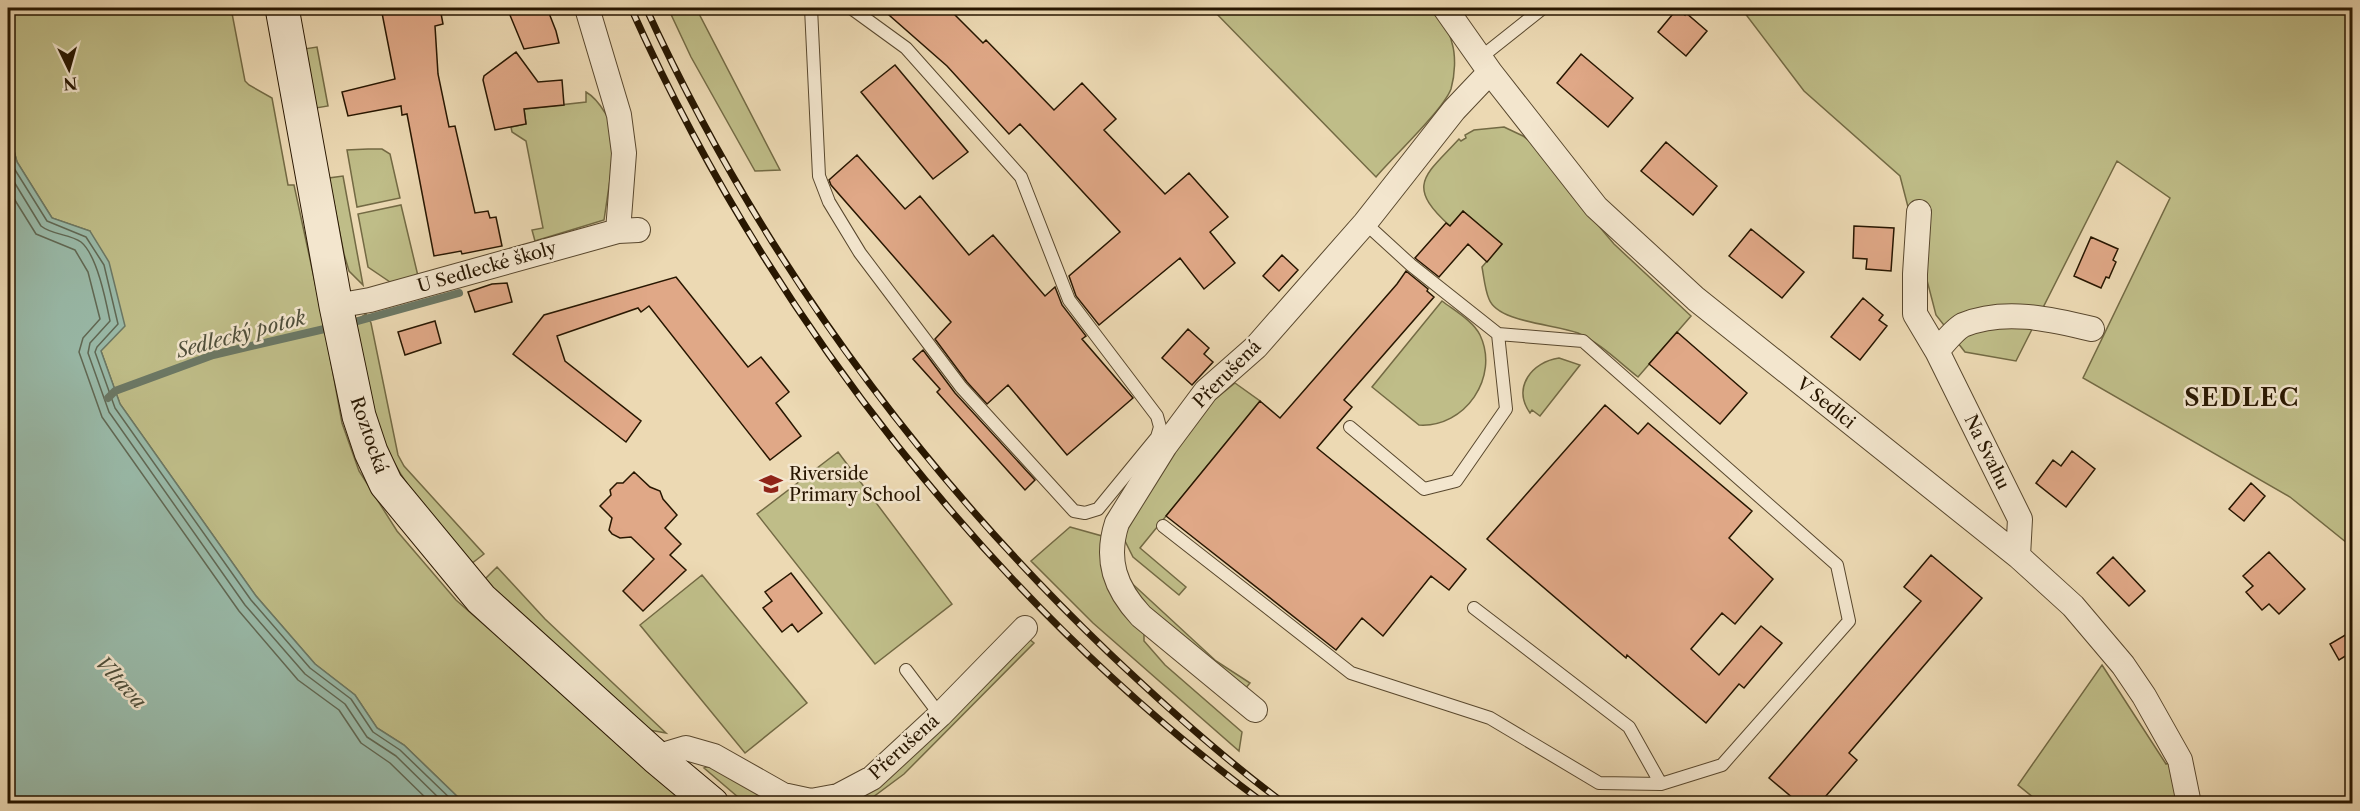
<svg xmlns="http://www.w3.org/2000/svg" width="2360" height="811" viewBox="0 0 2360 811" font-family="'Libre Caslon Text',serif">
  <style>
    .green { fill: #bfbd88; stroke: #736a44; stroke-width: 1.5 }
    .water { fill: #99baa9; stroke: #6b7865; stroke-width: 1.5 }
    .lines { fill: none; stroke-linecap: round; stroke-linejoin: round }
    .shore { stroke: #606854; stroke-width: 1.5 }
    .stream { stroke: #6b7865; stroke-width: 8 }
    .building { fill: #e0a887; stroke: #271600; stroke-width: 1.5 }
    .lane-casing { stroke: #58472d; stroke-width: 14 }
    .street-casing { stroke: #58472d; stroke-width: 26 }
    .secondary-casing { stroke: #271600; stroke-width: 35 }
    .lane { stroke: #f3e6ce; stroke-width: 12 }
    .street { stroke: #f3e6ce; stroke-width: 24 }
    .secondary { stroke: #f3e6ce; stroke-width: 33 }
    .rail-casing { stroke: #271600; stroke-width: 7 }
    .rail { stroke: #f3e6ce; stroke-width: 4.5; stroke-dasharray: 14; stroke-linecap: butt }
    .labels { text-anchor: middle; stroke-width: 5; stroke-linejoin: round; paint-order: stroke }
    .street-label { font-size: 18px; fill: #271600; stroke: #f3e6ce }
    .poi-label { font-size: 18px; fill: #271600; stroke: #f3e6ce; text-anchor: start }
    .water-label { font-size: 20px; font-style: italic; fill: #4f4f3b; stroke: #f3e6ce }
    .district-label { font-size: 24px; font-weight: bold; letter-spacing: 1.5px; fill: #271600; stroke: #f3e6ce }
  </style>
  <rect width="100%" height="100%" fill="#ecd9b3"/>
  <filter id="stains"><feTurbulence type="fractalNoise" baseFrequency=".00333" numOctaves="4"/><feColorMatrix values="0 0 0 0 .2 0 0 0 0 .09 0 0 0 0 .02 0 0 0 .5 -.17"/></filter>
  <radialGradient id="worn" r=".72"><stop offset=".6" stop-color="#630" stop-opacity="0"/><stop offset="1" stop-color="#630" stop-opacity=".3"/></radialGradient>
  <path class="green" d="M 8,8 L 231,8 L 245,81 L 249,85 L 272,98 L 288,185 L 294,185 L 325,329 L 342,423 L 359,471 L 397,531 L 456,600 L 687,803 L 464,803 L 404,745 L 377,728 L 355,695 L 315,664 L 256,596 L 120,404 L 101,351 L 90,231 L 52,218 L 17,162 L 8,129 Z
    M 668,8 L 696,8 L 780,170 L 755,171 L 691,57 Z
    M 1211,8 L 1431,8 C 1439,18 1449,29 1452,43 C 1456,56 1455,75 1451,89 C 1443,110 1393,157 1376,177 Z
    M 1741,8 L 2352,8 L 2352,547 L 2290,497 L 2083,378 L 2170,198 L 2117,161 L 2016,361 L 1965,352 L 1936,315 L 1900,176 L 1804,91 Z
    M 317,47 L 328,106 L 316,108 L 304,49 Z
    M 586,92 C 600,100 613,124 616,139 L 604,220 L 535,241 L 532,230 L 543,228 L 526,141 L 512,132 L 511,127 L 526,124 L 524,109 L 586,102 Z
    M 1504,127 L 1523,136 L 1532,143 L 1570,192 L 1614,244 L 1691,316 L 1638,377 C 1619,362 1600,343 1578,333 C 1556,324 1498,323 1489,299 C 1485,290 1484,278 1482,267 L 1502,244 L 1463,211 L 1450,226 C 1404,185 1426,175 1459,139 L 1461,141 L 1466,138 L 1465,135 L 1474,130 Z
    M 368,149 L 382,149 L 390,154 L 400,198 L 357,207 L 347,150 Z
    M 343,176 L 363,285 L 349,271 L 344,254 L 329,178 Z
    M 401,205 L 418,276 L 393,284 L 368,267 L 358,214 Z
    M 1442,301 C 1455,311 1473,321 1480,335 C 1500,377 1465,428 1419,425 L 1372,387 Z
    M 366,314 L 371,323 L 398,455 L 404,466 L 484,554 L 471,564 C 434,520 395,478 376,423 C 366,397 362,356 357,327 L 358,319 Z
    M 1559,358 L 1580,365 L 1540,416 L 1532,410 L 1530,413 C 1512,387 1532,362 1559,358 Z
    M 1235,383 L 1260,401 L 1140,548 L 1186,587 L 1179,595 L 1133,557 L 1122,535 L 1169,454 L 1214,400 Z
    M 838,452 L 952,604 L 875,664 L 757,514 Z
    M 1070,527 L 1102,536 L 1144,630 L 1144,641 L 1165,665 L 1242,732 L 1239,751 L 1093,623 L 1031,561 Z
    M 497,567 L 545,619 L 666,733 L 644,729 L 484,580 Z
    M 702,575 L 807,703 L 745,753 L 640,625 Z
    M 1125,577 L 1216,661 L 1250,683 L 1244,690 L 1158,621 Z
    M 1028,638 L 1034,643 L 904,774 L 865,803 L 845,804 Z
    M 2102,665 L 2166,764 L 2172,762 L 2181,803 L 2040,803 L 2018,785 Z
    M 709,766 L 780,803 L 745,803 L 704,768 Z"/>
  <path class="water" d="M 8,129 L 17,162 L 52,218 L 90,231 L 109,262 L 125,326 L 101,351 L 120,404 L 256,596 L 315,664 L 355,695 L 377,728 L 404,745 L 464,803 L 8,803 Z"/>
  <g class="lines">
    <path class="shore" d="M 8,150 L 12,165 L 47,221 L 86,237 L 104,265 L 118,324 L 97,347 L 95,352 L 115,408 L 251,600 L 310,668 L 351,699 L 373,732 L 400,750 L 456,804
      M 8,172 L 41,226 C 52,235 70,234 81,242 C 97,255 106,301 110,321 L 90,343 L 88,353 L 109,412 L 245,605 L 305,674 L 345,704 L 367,737 L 396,756 L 445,804
      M 8,189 L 36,234 L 75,250 L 88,272 L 100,319 L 83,338 L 79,352 L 102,417 L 239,611 L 298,680 L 339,710 L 361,743 L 390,763 L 432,804"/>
    <path class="stream" d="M 347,324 L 459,293
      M 108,398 L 115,391 L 213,355 L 333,327"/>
  </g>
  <path class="building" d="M 381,8 L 440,8 L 443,24 L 435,26 L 438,74 L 449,127 L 455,126 L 475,213 L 488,211 L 490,218 L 496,217 L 502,246 L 462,254 L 461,251 L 434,256 L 407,114 L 402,115 L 401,106 L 348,116 L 342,92 L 395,79 Z
    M 507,8 L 547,8 L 556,31 L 559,43 L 524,49 Z
    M 881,8 L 948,8 L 983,43 L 986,40 L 1054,110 L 1082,83 L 1116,119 L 1104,130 L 1165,194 L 1189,173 L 1228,217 L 1210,232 L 1235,263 L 1204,289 L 1180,258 L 1099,325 L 1076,296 L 1069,276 L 1120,232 L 1020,124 L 1009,134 L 947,66 Z
    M 1677,9 L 1685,15 L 1686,13 L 1707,31 L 1686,56 L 1658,32 Z
    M 516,52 L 538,82 L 562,80 L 564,105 L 524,109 L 526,124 L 495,130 L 483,80 L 484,76 Z
    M 1581,54 L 1633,98 L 1608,127 L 1557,83 Z
    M 895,65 L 968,152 L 933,179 L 861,92 Z
    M 1666,142 L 1717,186 L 1693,215 L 1641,171 Z
    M 857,155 L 905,209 L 920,196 L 969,255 L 993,235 L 1045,296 L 1055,287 L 1062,305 L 1086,336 L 1082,339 L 1133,398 L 1067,455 L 1008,385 L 987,404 L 967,382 L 935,339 L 951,322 L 831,185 L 829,180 Z
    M 1463,211 L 1502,244 L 1487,262 L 1468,244 L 1439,277 L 1415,258 L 1446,223 L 1450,226 Z
    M 1854,226 L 1894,228 L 1891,271 L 1866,269 L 1867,259 L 1853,258 Z
    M 1751,229 L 1804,272 L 1782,298 L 1729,256 Z
    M 2091,237 L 2118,249 L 2113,260 L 2116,262 L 2109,278 L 2106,277 L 2101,288 L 2074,276 Z
    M 1282,255 L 1298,270 L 1279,291 L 1263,276 Z
    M 1406,271 L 1428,289 L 1427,291 L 1434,297 L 1344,400 L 1352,407 L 1317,448 L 1466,569 L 1449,590 L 1431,576 L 1383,636 L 1362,618 L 1336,650 L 1166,516 L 1260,401 L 1280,418 L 1397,284 Z
    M 676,277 L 748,367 L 761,357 L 789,392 L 776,403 L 801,436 L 770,460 L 649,306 L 641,312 L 638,308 L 557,336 L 565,361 L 641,421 L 626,442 L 513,354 L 544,315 Z
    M 507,283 L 512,302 L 475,312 L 468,292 L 492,284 Z
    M 1863,298 L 1883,315 L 1879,320 L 1887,326 L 1860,360 L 1831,337 Z
    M 435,321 L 441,343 L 405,355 L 398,332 Z
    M 1188,329 L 1209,348 L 1204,354 L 1213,362 L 1192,385 L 1162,358 Z
    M 1677,332 L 1747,393 L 1720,424 L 1649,364 Z
    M 923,350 L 955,393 L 1035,480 L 1025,490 L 937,392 L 940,389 L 913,359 Z
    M 1605,405 L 1638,434 L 1648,423 L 1752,511 L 1729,538 L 1773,579 L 1735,624 L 1722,613 L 1691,649 L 1719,675 L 1761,626 L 1782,643 L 1744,688 L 1739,684 L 1706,723 L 1627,655 L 1626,658 L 1487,539 Z
    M 2072,451 L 2095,469 L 2066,507 L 2036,483 L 2053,460 L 2061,466 Z
    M 634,472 L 650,487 L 660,491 L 663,499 L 677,515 L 665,528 L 681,544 L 670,555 L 686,570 L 643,611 L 623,591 L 654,559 L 631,537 L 620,538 L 612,534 L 609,530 L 612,518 L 600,506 L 611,495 L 610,490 L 617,483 L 623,483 Z
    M 2251,483 L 2265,496 L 2244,521 L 2229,509 Z
    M 2269,552 L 2305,589 L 2279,614 L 2269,604 L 2262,610 L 2246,592 L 2253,586 L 2243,576 Z
    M 1931,555 L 1982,598 L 1849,753 L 1857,760 L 1819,804 L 1800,804 L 1769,778 L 1921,601 L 1904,587 Z
    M 2113,557 L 2145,591 L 2129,606 L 2097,573 Z
    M 791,573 L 822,613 L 798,632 L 792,624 L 782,632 L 763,608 L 772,601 L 765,592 Z
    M 2352,631 L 2352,652 L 2339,660 L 2330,644 Z"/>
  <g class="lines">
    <g class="lane-casing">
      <path id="lane" d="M 811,8 L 819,176 L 829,202 L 860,253 L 961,387 L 1074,511 L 1085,513 L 1098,509 L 1157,437 L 1160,427 L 1157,416 L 1069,300 L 1021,177 L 906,48 L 851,8
        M 1480,58 L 1543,8
        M 1350,427 L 1424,489 L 1456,481 L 1506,409 L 1498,334
        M 1163,526 L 1351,673 L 1490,718 L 1599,783 L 1661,784 L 1722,765 L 1849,621 L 1837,565 L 1583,341 L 1498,334 L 1411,265 L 1365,223
        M 1474,608 L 1629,727 L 1661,784
        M 906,670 L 940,715"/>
    </g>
    <g class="street-casing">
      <path id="street" d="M 587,8 L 619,115 L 624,153 L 618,231
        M 1445,8 L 1490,72 L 1596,207 L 1696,299 L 2018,556 L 2073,606 L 2123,665 L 2144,696 L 2180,760 L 2189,804
        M 1919,212 L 1915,274 L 1915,314 L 1937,351 L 2020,519 L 2018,556
        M 336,306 L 370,300 L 618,231 L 638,230
        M 1937,351 C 1944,343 1954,330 1963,325 C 2004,308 2051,319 2092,329
        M 1255,710 L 1141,616 C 1115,588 1105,560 1117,523 L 1165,446 L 1206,391 L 1256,347 L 1365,223 L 1454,110 L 1490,72
        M 656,757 L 686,748 L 714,756 L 783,795 L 811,801 L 838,796 L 872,778 L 940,715 L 1025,628"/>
    </g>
    <g class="secondary-casing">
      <path id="secondary" d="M 282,8 L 336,306 L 359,416 L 371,452 L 386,484 L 481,599 L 656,757 L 712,804"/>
    </g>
    <use href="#lane" class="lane"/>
    <use href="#street" class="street"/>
    <use href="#secondary" class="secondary"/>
    <g class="rail-casing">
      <path id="rail" d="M 631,8 C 769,316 992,602 1265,804
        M 646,8 C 759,254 913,465 1108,652 C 1165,706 1223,758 1285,804"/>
    </g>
    <use href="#rail" class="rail"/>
  </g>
  <defs>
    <g id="school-bare" transform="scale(1.8)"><path d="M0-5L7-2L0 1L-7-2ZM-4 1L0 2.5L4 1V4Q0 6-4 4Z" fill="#8f2418" stroke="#f3e6ce" stroke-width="2.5" paint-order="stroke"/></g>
  </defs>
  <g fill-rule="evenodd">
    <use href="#school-bare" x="771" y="484"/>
  </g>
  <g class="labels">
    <g class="street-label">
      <text transform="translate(487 267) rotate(-16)" y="6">U Sedlecké školy</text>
      <text transform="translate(1227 374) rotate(-45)" y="6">Přerušená</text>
      <text transform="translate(1826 403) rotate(39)" y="6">V Sedlci</text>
      <text transform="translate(369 435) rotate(71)" y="6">Roztocká</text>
      <text transform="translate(1987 452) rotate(64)" y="6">Na Svahu</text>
      <text transform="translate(904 747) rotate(-42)" y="6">Přerušená</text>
    </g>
    <g class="poi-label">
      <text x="789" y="480">Riverside<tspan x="789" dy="21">Primary School</tspan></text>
    </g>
    <g class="water-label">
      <text transform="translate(241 334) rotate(-15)" y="7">Sedlecký potok</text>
      <text transform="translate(121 682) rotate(47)" y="7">Vltava</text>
    </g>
    <g class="district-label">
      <text x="2242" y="406">SEDLEC</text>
    </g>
  </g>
  <rect width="2360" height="811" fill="none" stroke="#ecd9b3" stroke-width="30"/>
  <rect x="9" y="9" width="2342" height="793" fill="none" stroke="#271600" stroke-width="3"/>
  <rect x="15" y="15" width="2330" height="781" fill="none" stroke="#271600" stroke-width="1.5"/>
  <g transform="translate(69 69) rotate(175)" stroke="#f3e6ce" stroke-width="4.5" paint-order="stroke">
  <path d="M0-4.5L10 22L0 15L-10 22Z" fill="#271600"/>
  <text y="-9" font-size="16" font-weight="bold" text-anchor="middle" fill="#271600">N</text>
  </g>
  <rect width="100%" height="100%" filter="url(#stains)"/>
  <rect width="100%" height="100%" fill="url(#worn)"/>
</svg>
